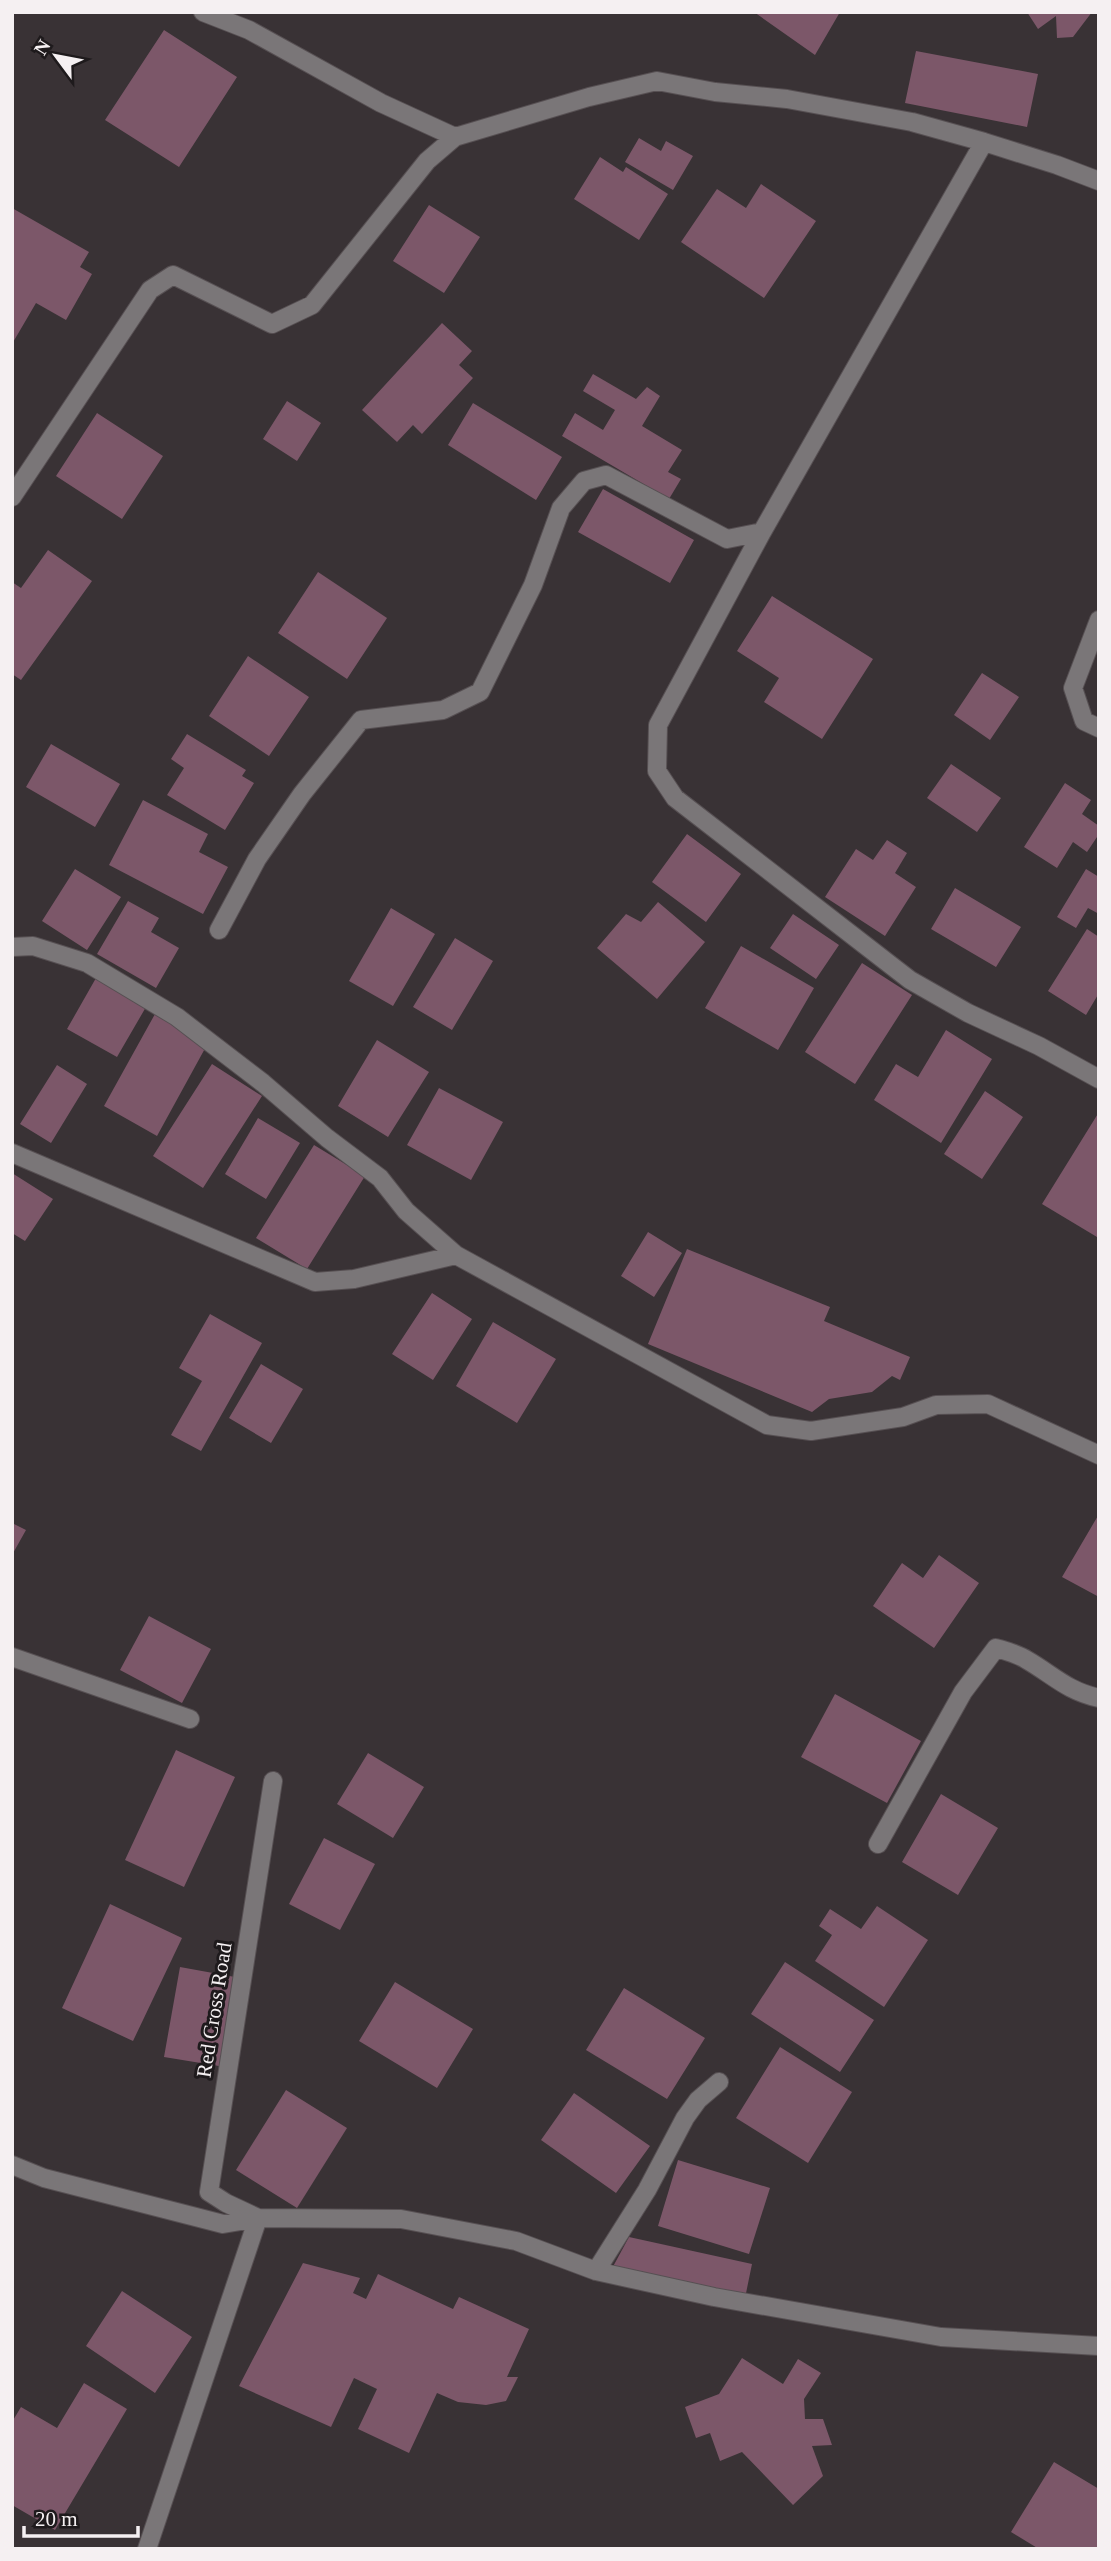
<svg xmlns="http://www.w3.org/2000/svg" width="1111" height="2561" viewBox="0 0 1111 2561" font-family="'Times New Roman',serif">
  <style>
    .building { fill: #7c5769 }
    .lines { fill: none; stroke-linecap: round; stroke-linejoin: round }
    .minor-casing { stroke: #575053; stroke-width: 20 }
    .minor { stroke: #7a7678; stroke-width: 18 }
    .labels { text-anchor: middle; stroke-width: 6; stroke-linejoin: round; paint-order: stroke }
    .street-label { font-size: 21px; fill: #f5f0f2; stroke: #1e1a1c }
  </style>
  <rect width="100%" height="100%" fill="#393235"/>
  <path class="building" d="M 754,12 L 840,12 L 815,55 Z
    M 1027,12 L 1092,12 L 1073,37 L 1057,38 L 1056,16 L 1038,29 Z
    M 164,30 L 237,77 L 179,167 L 105,120 Z
    M 916,51 L 1038,74 L 1027,127 L 905,103 Z
    M 639,138 L 661,151 L 666,141 L 693,156 L 673,190 L 625,162 Z
    M 600,157 L 623,172 L 626,167 L 668,194 L 639,240 L 574,199 Z
    M 761,184 L 816,221 L 764,298 L 681,242 L 717,189 L 746,208 Z
    M 429,205 L 480,237 L 444,293 L 393,261 Z
    M 12,208 L 89,252 L 80,267 L 92,274 L 66,320 L 36,303 L 12,344 Z
    M 442,323 L 472,351 L 459,365 L 473,378 L 422,434 L 413,425 L 397,442 L 362,410 Z
    M 593,374 L 636,399 L 647,387 L 660,396 L 642,426 L 682,450 L 668,472 L 681,479 L 669,499 L 562,436 L 575,413 L 603,430 L 615,410 L 583,391 Z
    M 287,401 L 321,423 L 297,461 L 263,439 Z
    M 473,403 L 562,457 L 536,500 L 448,445 Z
    M 97,413 L 163,456 L 122,519 L 56,476 Z
    M 603,489 L 694,540 L 670,583 L 578,532 Z
    M 48,550 L 92,581 L 21,680 L 12,674 L 12,582 L 21,588 Z
    M 318,572 L 387,618 L 347,679 L 278,633 Z
    M 772,596 L 873,659 L 822,739 L 764,702 L 779,678 L 737,651 Z
    M 248,656 L 309,697 L 269,756 L 209,716 Z
    M 982,673 L 1019,697 L 990,740 L 954,715 Z
    M 187,734 L 246,770 L 242,776 L 254,783 L 225,830 L 167,795 L 184,768 L 171,759 Z
    M 51,744 L 120,784 L 95,827 L 26,787 Z
    M 951,764 L 1001,798 L 977,832 L 927,798 Z
    M 1065,783 L 1091,800 L 1082,814 L 1099,826 L 1099,834 L 1087,852 L 1073,842 L 1057,868 L 1024,847 Z
    M 143,800 L 208,834 L 199,852 L 228,867 L 203,914 L 109,865 Z
    M 687,834 L 741,874 L 706,922 L 652,882 Z
    M 887,840 L 907,853 L 895,873 L 916,887 L 885,936 L 825,897 L 856,849 L 873,860 Z
    M 75,869 L 121,897 L 87,950 L 42,921 Z
    M 1086,869 L 1099,877 L 1099,914 L 1088,908 L 1076,928 L 1057,917 Z
    M 955,888 L 1021,927 L 996,967 L 931,929 Z
    M 128,901 L 159,918 L 151,932 L 179,948 L 156,988 L 97,954 Z
    M 658,902 L 705,942 L 657,999 L 597,948 L 626,914 L 641,922 Z
    M 391,908 L 435,934 L 393,1006 L 349,981 Z
    M 793,914 L 839,945 L 816,979 L 770,948 Z
    M 1087,929 L 1099,937 L 1099,993 L 1086,1015 L 1048,991 Z
    M 455,938 L 493,961 L 452,1030 L 413,1007 Z
    M 741,946 L 814,988 L 778,1050 L 705,1008 Z
    M 862,963 L 912,995 L 855,1084 L 805,1052 Z
    M 96,978 L 146,1007 L 117,1057 L 67,1029 Z
    M 155,1014 L 208,1043 L 157,1136 L 104,1106 Z
    M 946,1030 L 992,1059 L 941,1143 L 874,1100 L 896,1064 L 918,1077 Z
    M 377,1040 L 429,1072 L 388,1137 L 338,1106 Z
    M 212,1064 L 262,1096 L 203,1188 L 153,1156 Z
    M 57,1065 L 87,1084 L 51,1143 L 20,1124 Z
    M 439,1088 L 503,1122 L 471,1180 L 407,1145 Z
    M 985,1091 L 1023,1117 L 982,1179 L 944,1154 Z
    M 1099,1112 L 1099,1234 L 1097,1237 L 1042,1204 Z
    M 258,1118 L 300,1143 L 266,1199 L 225,1174 Z
    M 314,1145 L 365,1176 L 307,1269 L 256,1238 Z
    M 12,1173 L 53,1199 L 25,1241 L 12,1233 Z
    M 648,1232 L 682,1253 L 654,1297 L 621,1276 Z
    M 687,1249 L 830,1307 L 824,1321 L 910,1357 L 900,1380 L 892,1376 L 872,1392 L 829,1399 L 812,1412 L 648,1344 Z
    M 432,1293 L 472,1319 L 433,1380 L 392,1354 Z
    M 210,1314 L 262,1343 L 201,1451 L 171,1435 L 202,1381 L 179,1368 Z
    M 493,1322 L 556,1359 L 517,1423 L 456,1386 Z
    M 261,1364 L 303,1389 L 271,1443 L 229,1418 Z
    M 1099,1514 L 1099,1597 L 1062,1577 Z
    M 12,1523 L 26,1530 L 12,1555 Z
    M 939,1555 L 979,1583 L 934,1648 L 873,1606 L 902,1563 L 923,1578 Z
    M 149,1616 L 211,1649 L 182,1703 L 120,1670 Z
    M 835,1694 L 921,1741 L 887,1803 L 801,1757 Z
    M 176,1750 L 235,1777 L 184,1887 L 125,1860 Z
    M 368,1753 L 424,1787 L 393,1838 L 337,1804 Z
    M 941,1794 L 998,1828 L 958,1895 L 902,1862 Z
    M 324,1838 L 375,1864 L 340,1930 L 289,1904 Z
    M 110,1904 L 182,1938 L 133,2041 L 62,2008 Z
    M 877,1906 L 928,1940 L 884,2007 L 815,1961 L 832,1935 L 819,1926 L 830,1909 L 861,1929 Z
    M 785,1962 L 874,2020 L 840,2072 L 751,2014 Z
    M 180,1967 L 235,1977 L 219,2066 L 164,2057 Z
    M 395,1982 L 473,2029 L 437,2088 L 359,2041 Z
    M 624,1988 L 705,2038 L 667,2099 L 586,2050 Z
    M 780,2047 L 852,2092 L 808,2163 L 736,2118 Z
    M 286,2090 L 347,2128 L 297,2208 L 236,2170 Z
    M 574,2093 L 650,2146 L 616,2193 L 541,2140 Z
    M 678,2160 L 770,2188 L 749,2254 L 658,2226 Z
    M 629,2237 L 752,2264 L 744,2303 L 609,2274 Z
    M 303,2263 L 360,2278 L 353,2293 L 366,2299 L 378,2274 L 453,2309 L 459,2297 L 529,2329 L 507,2377 L 518,2377 L 506,2401 L 486,2405 L 458,2402 L 437,2393 L 409,2453 L 358,2429 L 377,2389 L 354,2378 L 331,2427 L 239,2386 Z
    M 122,2291 L 192,2337 L 155,2393 L 86,2346 Z
    M 742,2358 L 783,2384 L 798,2359 L 821,2373 L 804,2399 L 805,2419 L 823,2419 L 832,2445 L 812,2446 L 823,2476 L 793,2505 L 742,2452 L 720,2461 L 710,2433 L 696,2438 L 685,2407 L 719,2394 Z
    M 84,2383 L 127,2409 L 55,2530 L 12,2505 L 12,2422 L 21,2407 L 57,2428 Z
    M 1054,2462 L 1099,2489 L 1099,2549 L 1039,2549 L 1011,2532 Z"/>
  <g class="lines">
    <g class="minor-casing">
      <path id="minor" d="M 203,12 L 249,30 L 381,103 L 455,137
        M 984,142 L 762,532 L 658,725 L 657,771 L 675,798 L 910,980 L 968,1013 L 1039,1046 L 1099,1079
        M 12,497 L 150,290 L 173,275 L 272,324 L 312,305 L 427,161 L 455,137 L 589,97 L 657,81 L 715,92 L 787,99 L 912,122 L 984,142 L 1057,165 L 1099,181
        M 1099,620 L 1073,688 L 1084,721 L 1099,728
        M 219,930 L 257,859 L 302,794 L 361,720 L 443,710 L 480,692 L 533,585 L 561,508 L 584,481 L 606,475 L 727,539 L 762,532
        M 12,947 L 33,946 L 87,963 L 177,1017 L 263,1083 L 327,1138 L 380,1178 L 406,1211 L 456,1255 L 767,1425 L 811,1431 L 903,1417 L 936,1405 L 988,1404 L 1099,1455
        M 12,1153 L 315,1282 L 354,1279 L 456,1255
        M 12,1657 L 190,1719
        M 878,1844 L 963,1692 L 996,1648 C 1006,1651 1018,1654 1027,1660 C 1053,1675 1067,1691 1099,1698
        M 12,2165 L 44,2178 L 223,2224 L 258,2218 L 401,2219 L 516,2241 L 596,2271 L 714,2297 L 941,2337 L 1099,2346
        M 596,2271 L 647,2190 L 685,2118 L 698,2100 L 719,2082
        M 147,2549 L 258,2218 L 226,2203 L 209,2192 L 273,1781"/>
    </g>
    <use href="#minor" class="minor"/>
  </g>
  <g class="labels">
    <g class="street-label">
      <text transform="translate(214 2010) rotate(-81)" y="7">Red Cross Road</text>
    </g>
  </g>
  <rect width="1111" height="2561" fill="none" stroke="#f5f0f2" stroke-width="28"/>
  <g transform="translate(56 56) rotate(302)" stroke="#1e1a1c" stroke-width="5" paint-order="stroke">
  <path d="M0-5L12 26L0 18L-12 26Z" fill="#f5f0f2"/>
  <text y="-10" font-size="19" font-weight="bold" text-anchor="middle" fill="#f5f0f2">N</text>
  </g>
  <path d="M24 2526v10h114v-10" fill="none" stroke="#f5f0f2" stroke-width="3.5"/>
  <text x="35" y="2526" font-size="21" fill="#f5f0f2" stroke="#1e1a1c" stroke-width="5" paint-order="stroke">20 m</text>
</svg>
